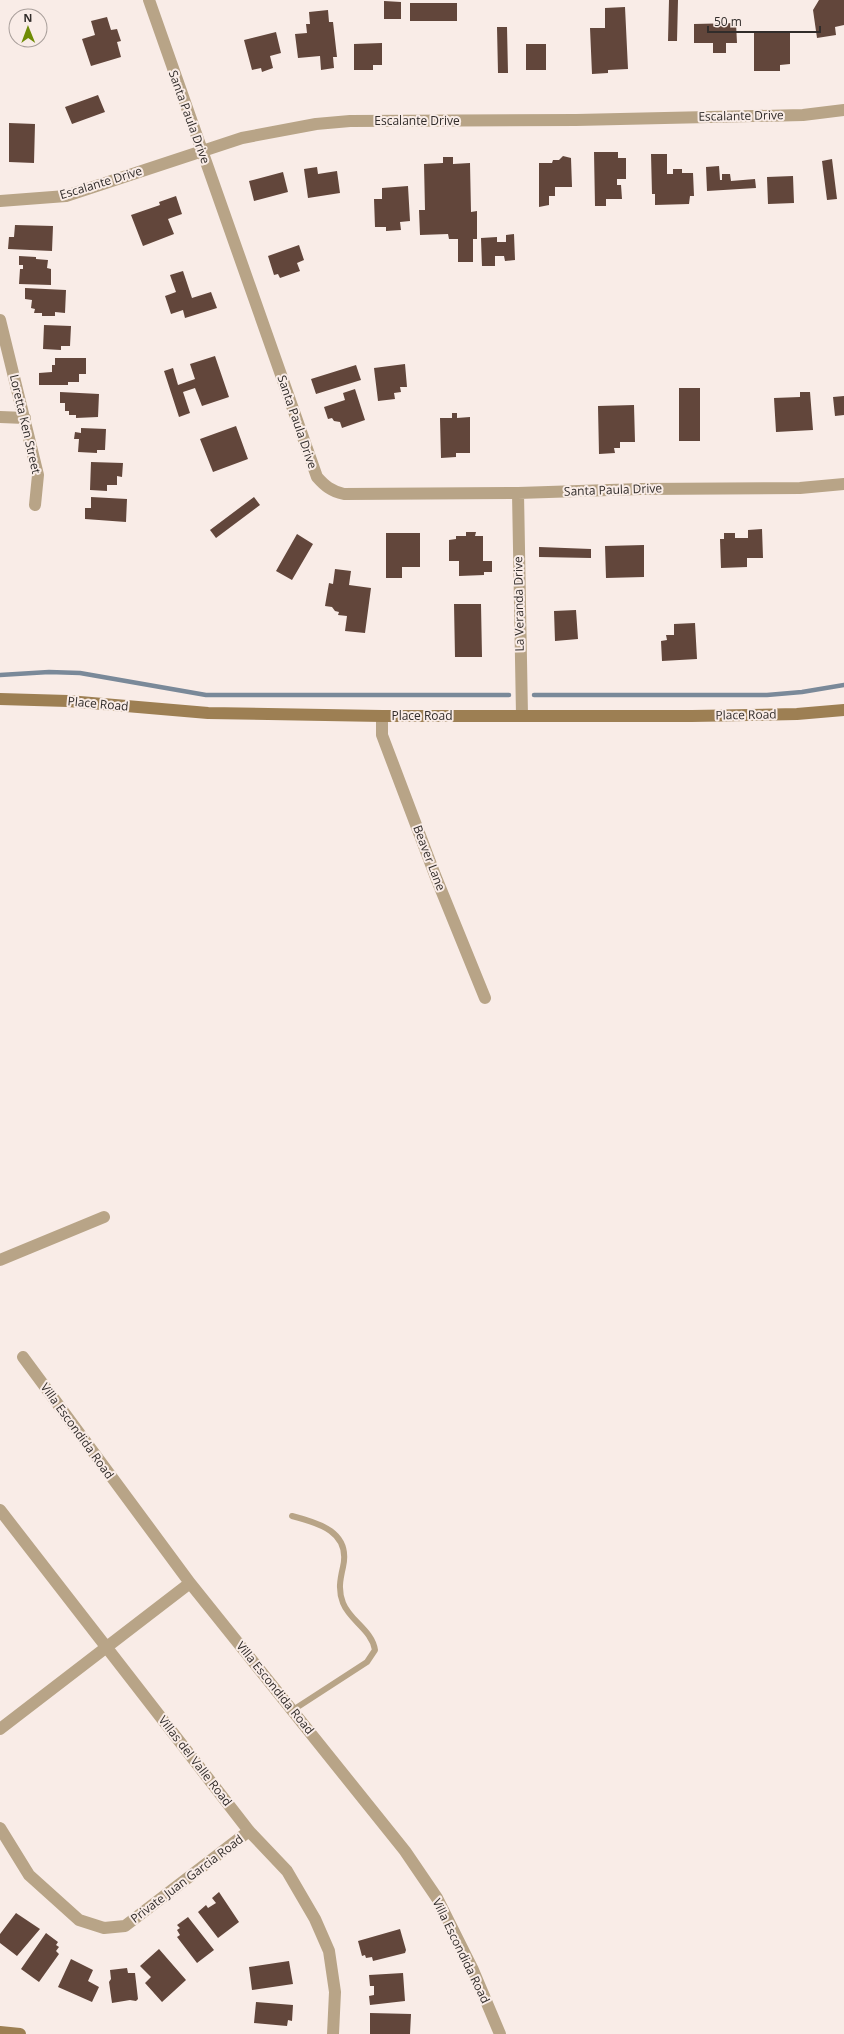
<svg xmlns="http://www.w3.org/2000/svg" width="844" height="2034" viewBox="0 0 844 2034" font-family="'Open Sans',sans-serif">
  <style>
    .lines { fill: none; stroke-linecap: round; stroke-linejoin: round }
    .stream { stroke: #7a8999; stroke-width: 4.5 }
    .building { fill: #62463b }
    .lane { stroke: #b8a487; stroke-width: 6 }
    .street { stroke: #b8a487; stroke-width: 12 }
    .secondary { stroke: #9d7f53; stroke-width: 12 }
    .labels { text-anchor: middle; stroke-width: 4; stroke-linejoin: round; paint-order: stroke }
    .street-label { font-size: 12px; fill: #312c2a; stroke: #f9ece7 }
  </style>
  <rect width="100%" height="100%" fill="#f9ece7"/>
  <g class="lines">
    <path class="stream" d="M 0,675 L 49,672 L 80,673 L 206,695 L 509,695
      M 534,695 L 767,695 L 802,692 L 844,685"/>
  </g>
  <path class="building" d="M 669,0 L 678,0 L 677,41 L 668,41 Z
    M 819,0 L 844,0 L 844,25 L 835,27 L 836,35 L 817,38 L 813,10 Z
    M 384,1 L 401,2 L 401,19 L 384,19 Z
    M 410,3 L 457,3 L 457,21 L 410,21 Z
    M 625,7 L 628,69 L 608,70 L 608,73 L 592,74 L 590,28 L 605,28 L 605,8 Z
    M 328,10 L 329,22 L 333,22 L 337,57 L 333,57 L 334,68 L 321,70 L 320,56 L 298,58 L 295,34 L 307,33 L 306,24 L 310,24 L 309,12 Z
    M 107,17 L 111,30 L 117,29 L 121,41 L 117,42 L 121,57 L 91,66 L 82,39 L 95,35 L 91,21 Z
    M 736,23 L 737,43 L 726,43 L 726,53 L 713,53 L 713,43 L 694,43 L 694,24 Z
    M 497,27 L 507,27 L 508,73 L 498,73 Z
    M 276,32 L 281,53 L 270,56 L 273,68 L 262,72 L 261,68 L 252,70 L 244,40 Z
    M 754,33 L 790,33 L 790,64 L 780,65 L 780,71 L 754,71 Z
    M 382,43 L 382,65 L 373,65 L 373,70 L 354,70 L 354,44 Z
    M 526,44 L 546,44 L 546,70 L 526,70 Z
    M 98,95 L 105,112 L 72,124 L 65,107 Z
    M 9,123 L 35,124 L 34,163 L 9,162 Z
    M 594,152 L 618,152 L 618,158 L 626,158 L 626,179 L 617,179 L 617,185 L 621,185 L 622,199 L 606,199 L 606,206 L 595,206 Z
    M 651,154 L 667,154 L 667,174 L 673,174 L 673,169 L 682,169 L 682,173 L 693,173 L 694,196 L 690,196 L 689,204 L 655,205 L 655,194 L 652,194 Z
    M 563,156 L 571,158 L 572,187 L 555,187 L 555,196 L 549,196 L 549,205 L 539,207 L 539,163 L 552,163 L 553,160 L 559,160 Z
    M 443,157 L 453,157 L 453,164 L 470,163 L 471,212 L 477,211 L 477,239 L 473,239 L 473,262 L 458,262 L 458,239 L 449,239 L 448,234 L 420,235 L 419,210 L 425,210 L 424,164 L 443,163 Z
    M 832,159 L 837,199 L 827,200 L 822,161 Z
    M 719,166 L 720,180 L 722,180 L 722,174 L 730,174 L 731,181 L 755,179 L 756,188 L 707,191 L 706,167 Z
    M 317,167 L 318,174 L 337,171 L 340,193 L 308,198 L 304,169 Z
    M 283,172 L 288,192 L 254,201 L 249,181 Z
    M 793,176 L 794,203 L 768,204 L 767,177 Z
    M 408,186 L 410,221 L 400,222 L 401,230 L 386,231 L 386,227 L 375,227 L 374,199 L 382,199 L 382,188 Z
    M 176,196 L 182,214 L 168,219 L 174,234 L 143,246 L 131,215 L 160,205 L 159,202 Z
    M 15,225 L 53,226 L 52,251 L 8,249 L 9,237 L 14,237 Z
    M 514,234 L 515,260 L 505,261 L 504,256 L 495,256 L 495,266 L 482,266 L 481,238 L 497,237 L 497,242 L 506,242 L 506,235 Z
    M 299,245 L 304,260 L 297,263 L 300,271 L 280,278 L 278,274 L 274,275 L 268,256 Z
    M 19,256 L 36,257 L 36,259 L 48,260 L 47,268 L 51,269 L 51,285 L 19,284 L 20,269 L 23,269 L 23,265 L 19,265 Z
    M 183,271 L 192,298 L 211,292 L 217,308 L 185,318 L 183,310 L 171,314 L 165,296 L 176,292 L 170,275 Z
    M 25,288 L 66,290 L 65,313 L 55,312 L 55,316 L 42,316 L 42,313 L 34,313 L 35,309 L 31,308 L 32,300 L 25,299 Z
    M 44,325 L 71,326 L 70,346 L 61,346 L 61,350 L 43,349 Z
    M 215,356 L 229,397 L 202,406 L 195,388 L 183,392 L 190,413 L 179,417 L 164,371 L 173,368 L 178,385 L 195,379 L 190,364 Z
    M 55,358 L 86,358 L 86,374 L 79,374 L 79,382 L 68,382 L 68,385 L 39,385 L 39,373 L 52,372 L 52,365 L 55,365 Z
    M 405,364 L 407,387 L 400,387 L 401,392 L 394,393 L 395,399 L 378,401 L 374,368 Z
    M 356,365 L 361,380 L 316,394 L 311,379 Z
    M 679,388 L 700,388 L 700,441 L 679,441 Z
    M 355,389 L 365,420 L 342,428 L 340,422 L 334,421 L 332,418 L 328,419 L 324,407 L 345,400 L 343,393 Z
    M 60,392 L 99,394 L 98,417 L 76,418 L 76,415 L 69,415 L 69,411 L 65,411 L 65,403 L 60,403 Z
    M 800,392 L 810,392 L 813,430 L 776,432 L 774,398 L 800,397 Z
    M 844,396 L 844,415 L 835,416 L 833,397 Z
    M 634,405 L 635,442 L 620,442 L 620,448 L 614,448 L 615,453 L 599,454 L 598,406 Z
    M 452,413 L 457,413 L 457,418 L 470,417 L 470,453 L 456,453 L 456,457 L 441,458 L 440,418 L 452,418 Z
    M 236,426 L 248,459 L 213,472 L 200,439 Z
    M 81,428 L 106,429 L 105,450 L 97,450 L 97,453 L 78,452 L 79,439 L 74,439 L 75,432 L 81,433 Z
    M 91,462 L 123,463 L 122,477 L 117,476 L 117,485 L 107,485 L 107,491 L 90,490 Z
    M 91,497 L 127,499 L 126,522 L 85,519 L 85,508 L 91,508 Z
    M 254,497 L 260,505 L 216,538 L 210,530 Z
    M 762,529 L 763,558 L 747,558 L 747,567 L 721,568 L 720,539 L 724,539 L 724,533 L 735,533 L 735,538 L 748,538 L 748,530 Z
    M 466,532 L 476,532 L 475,536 L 483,536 L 483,561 L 492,561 L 492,572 L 484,572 L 484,575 L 459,576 L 459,561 L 449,561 L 449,540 L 456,539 L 456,536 L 466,536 Z
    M 386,533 L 420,533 L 420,567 L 402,567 L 402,578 L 386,578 Z
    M 297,534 L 313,544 L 292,580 L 276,571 Z
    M 644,545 L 644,577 L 606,578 L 605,546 Z
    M 539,547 L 591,549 L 591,558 L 539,557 Z
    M 335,569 L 351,571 L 349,585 L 371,588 L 365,633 L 345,631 L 347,616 L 338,615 L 339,612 L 335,611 L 332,607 L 325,606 L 329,583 L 333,584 Z
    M 454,604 L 481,604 L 482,657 L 455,657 Z
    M 576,610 L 578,639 L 555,641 L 554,611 Z
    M 695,623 L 697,659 L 662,661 L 661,641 L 667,640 L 666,635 L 674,635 L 674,624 Z
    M 219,1892 L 239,1922 L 218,1938 L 198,1912 L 206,1905 L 208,1908 L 216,1903 L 212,1898 Z
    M 16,1913 L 40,1929 L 17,1956 L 0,1943 L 0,1934 Z
    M 188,1917 L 214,1950 L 197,1963 L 177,1937 L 180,1935 L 177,1930 L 180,1928 L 177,1925 Z
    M 400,1929 L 406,1950 L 405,1953 L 373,1961 L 372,1957 L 366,1958 L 365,1955 L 362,1956 L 358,1941 Z
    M 46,1933 L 58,1942 L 56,1945 L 59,1947 L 56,1951 L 59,1954 L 39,1982 L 21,1969 Z
    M 159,1949 L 186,1980 L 162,2002 L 145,1983 L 151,1977 L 140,1966 Z
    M 71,1959 L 93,1970 L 88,1981 L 99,1987 L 92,2002 L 58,1987 Z
    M 289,1961 L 293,1984 L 252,1990 L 249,1967 Z
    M 127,1968 L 128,1973 L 135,1973 L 138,1999 L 136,2001 L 130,2000 L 112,2003 L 109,1982 L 111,1979 L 110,1970 Z
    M 403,1973 L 405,2001 L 370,2005 L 369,1996 L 374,1995 L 374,1986 L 370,1986 L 369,1975 Z
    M 256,2002 L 293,2005 L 292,2021 L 288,2020 L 287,2026 L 254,2023 Z
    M 370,2013 L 411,2014 L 410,2034 L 370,2034 Z"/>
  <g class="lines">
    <path class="lane" d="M 292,1516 C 319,1523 351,1532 343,1567 C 340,1580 338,1590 343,1603 C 350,1621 372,1630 375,1650 L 367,1662 L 293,1710"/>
    <path class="street" d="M 149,0 L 317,477 C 325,486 331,491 344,494 L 518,493 L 640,489 L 800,488 L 844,484
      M 0,201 L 66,196 L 242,138 L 316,124 L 350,121 L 576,120 L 803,115 L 844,110
      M 0,320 L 38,475 L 35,505
      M 0,417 L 25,418
      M 518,493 L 522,715
      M 382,716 L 382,735 L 435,875 L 485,998
      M 0,1260 L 104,1217
      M 23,1357 L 190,1583 L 405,1851 L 437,1898 L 473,1970 L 500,2034
      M 0,1510 L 249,1831 L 287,1871 L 315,1919 L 329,1951 L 335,1992 L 333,2034
      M 0,1729 L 190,1583
      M 0,1828 L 29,1875 L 79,1920 L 104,1928 L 125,1926 L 249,1831"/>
    <path class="secondary" d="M 0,699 L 68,701 L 208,713 L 382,716 L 692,716 L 797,714 L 844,710
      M 0,2032 L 20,2034"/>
  </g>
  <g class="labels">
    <g class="street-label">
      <text transform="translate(741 116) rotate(-1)" y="4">Escalante Drive</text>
      <text transform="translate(189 117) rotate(70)" y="4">Santa Paula Drive</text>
      <text x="417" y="125">Escalante Drive</text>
      <text transform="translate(101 183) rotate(-17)" y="4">Escalante Drive</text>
      <text transform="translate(297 422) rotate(71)" y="4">Santa Paula Drive</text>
      <text transform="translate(25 424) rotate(77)" y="4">Loretta Ken Street</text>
      <text transform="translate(613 490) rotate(-2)" y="4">Santa Paula Drive</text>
      <text transform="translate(519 604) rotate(-91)" y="4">La Veranda Drive</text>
      <text transform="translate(98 704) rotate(5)" y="4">Place Road</text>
      <text transform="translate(746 715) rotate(-1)" y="4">Place Road</text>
      <text x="422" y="720">Place Road</text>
      <text transform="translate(429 858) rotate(69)" y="4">Beaver Lane</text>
      <text transform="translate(77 1431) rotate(54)" y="4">Villa Escondida Road</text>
      <text transform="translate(275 1688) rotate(51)" y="4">Villa Escondida Road</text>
      <text transform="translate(195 1761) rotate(52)" y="4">Villas del Valle Road</text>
      <text transform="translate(187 1879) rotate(-37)" y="4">Private Juan Garcia Road</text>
      <text transform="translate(461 1951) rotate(64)" y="4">Villa Escondida Road</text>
    </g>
  </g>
  <g transform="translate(28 28) rotate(359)"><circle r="19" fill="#f9ece7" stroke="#a99f9b"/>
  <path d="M0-3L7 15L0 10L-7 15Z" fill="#6f8b05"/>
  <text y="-6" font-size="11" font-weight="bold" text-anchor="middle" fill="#312c2a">N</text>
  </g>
  <path d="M708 26v6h112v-6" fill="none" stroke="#312c2a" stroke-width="2"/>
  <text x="714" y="26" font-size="12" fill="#312c2a" stroke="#f9ece7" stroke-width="3" paint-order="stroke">50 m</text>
</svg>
